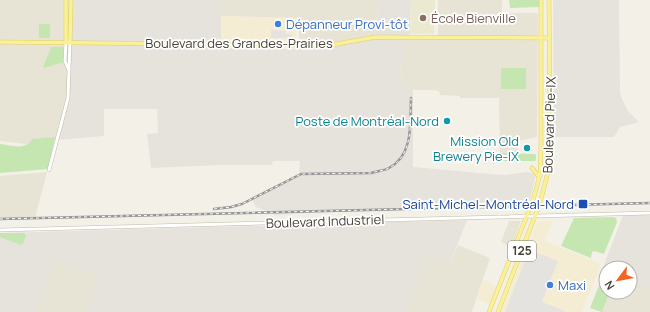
<svg xmlns="http://www.w3.org/2000/svg" width="650" height="312" viewBox="0 0 650 312" font-family="Manrope,sans-serif">
  <style>
    .residential { fill: #e7e4d5 }
    .commercial { fill: #f4ecd3 }
    .industrial { fill: #e5e3dc }
    .education { fill: #ece9d1 }
    .green { fill: #c5e6b1 }
    .parking { fill: #e4e3df }
    .lines { fill: none; stroke-linecap: round; stroke-linejoin: round }
    .minor-casing { stroke: #bebbaa; stroke-width: 4 }
    .major-casing { stroke: #dfd069; stroke-width: 4.5 }
    .minor { stroke: #fff; stroke-width: 3 }
    .major { stroke: #faf098; stroke-width: 3.5 }
    .rail-casing { stroke: #969696; stroke-width: 2.5 }
    .rail { stroke: #fff; stroke-width: 1; stroke-dasharray: 3; stroke-linecap: butt }
    .education-dot { fill: #8d6e63; stroke: #fff; stroke-width: 1.5 }
    .shop-dot { fill: #3f7fe0; stroke: #fff; stroke-width: 1.5 }
    .culture-dot { fill: #0f9aa8; stroke: #fff; stroke-width: 1.5 }
    .transit-dot { fill: #1a4fb4; stroke: #fff; stroke-width: 1.5 }
    .labels { text-anchor: middle; stroke-width: 3.5; stroke-linejoin: round; paint-order: stroke }
    .shield { fill: #fff; stroke: #7e7b72; stroke-width: 1 }
    .shield-label { font-size: 12px; font-weight: bold; fill: #464236 }
    .education-label { font-size: 13px; fill: #785e54; stroke: #fff; text-anchor: start }
    .shop-label { font-size: 13px; fill: #366cbe; stroke: #fff; text-anchor: start }
    .street-label { font-size: 13px; fill: #464236; stroke: #fff }
    .culture-label { font-size: 13px; fill: #0d838f; stroke: #fff; text-anchor: end }
    .transit-label { font-size: 13px; fill: #164399; stroke: #fff; text-anchor: end }
  </style>
  <rect width="100%" height="100%" fill="#f3f1e7"/>
  <path class="residential" d="M 0,0 L 66,0 L 65,61 L 70,73 L 65,111 L 56,140 L 26,144 L 0,141 Z
    M 221,0 L 378,0 L 377,34 L 376,37 L 331,45 L 299,45 L 299,18 L 221,16 Z
    M 438,0 L 502,0 L 502,13 L 538,13 L 537,137 L 518,141 L 517,153 L 500,153 L 499,98 L 460,98 L 460,96 L 440,95 L 439,91 L 433,90 L 405,90 L 401,77 L 400,66 L 404,49 L 408,37 L 438,37 Z
    M 47,172 L 35,218 L 0,219 L 0,176 Z
    M 509,221 L 521,221 L 512,247 L 501,242 Z
    M 458,245 L 490,258 L 472,312 L 405,312 L 428,255 L 450,263 Z
    M 56,260 L 99,277 L 86,312 L 35,312 Z
    M 603,267 L 606,269 L 606,281 L 599,278 Z
    M 630,280 L 650,289 L 650,312 L 602,312 L 610,292 L 630,292 Z"/>
  <path class="commercial" d="M 221,16 L 296,18 L 296,39 L 295,40 L 221,39 Z
    M 553,220 L 545,241 L 601,264 L 582,312 L 501,312 L 537,222 Z
    M 483,280 L 497,286 L 490,304 L 477,299 Z"/>
  <path class="industrial" d="M 71,0 L 221,0 L 221,48 L 297,49 L 299,45 L 315,46 L 376,37 L 377,33 L 378,0 L 411,0 L 410,33 L 404,49 L 400,66 L 401,77 L 405,90 L 413,90 L 413,167 L 503,175 L 528,172 L 534,174 L 535,179 L 530,200 L 276,215 L 256,207 L 252,200 L 299,175 L 300,161 L 273,161 L 272,165 L 220,165 L 151,168 L 147,134 L 158,133 L 157,109 L 104,109 L 104,136 L 57,140 L 68,98 Z
    M 553,0 L 619,0 L 620,90 L 621,97 L 628,111 L 639,122 L 620,127 L 614,137 L 556,137 L 554,136 Z
    M 624,213 L 650,213 L 650,290 L 630,280 L 630,268 L 606,269 L 603,267 Z
    M 467,220 L 450,263 L 428,255 L 405,312 L 86,312 L 99,277 L 56,260 L 35,312 L 0,312 L 0,233 Z"/>
  <path class="education" d="M 411,0 L 435,0 L 434,34 L 409,34 L 411,22 Z"/>
  <path class="green" d="M 509,0 L 539,0 L 539,7 L 510,8 Z
    M 39,24 L 50,24 L 50,38 L 39,38 Z
    M 51,47 L 63,47 L 64,62 L 44,68 L 43,67 Z
    M 501,68 L 526,68 L 526,89 L 501,89 Z
    M 55,137 L 48,169 L 0,173 L 0,144 C 11,145 26,151 32,139 Z
    M 500,153 L 535,154 L 536,155 L 536,160 L 535,161 L 500,161 Z
    M 614,217 L 616,218 L 617,222 L 604,254 L 594,251 L 592,252 L 591,258 L 561,246 L 574,218 Z
    M 0,233 L 24,233 L 26,235 L 23,244 L 21,245 L 0,237 Z
    M 600,283 L 606,286 L 606,292 L 610,292 L 602,312 L 590,308 Z"/>
  <path class="parking" d="M 271,30 L 286,31 L 286,34 L 292,34 L 292,38 L 271,38 Z
    M 529,250 L 558,261 L 542,302 L 567,312 L 505,312 Z"/>
  <g class="lines">
    <g class="minor-casing">
      <path id="minor" d="M 66,42 L 65,61 L 69,71
        M 49,170 L 68,98 L 70,42
        M 0,230 L 650,213"/>
    </g>
    <g class="major-casing">
      <path id="major" d="M 0,42 L 299,45 L 331,45 L 376,37 L 550,38
        M 66,42 L 66,0
        M 70,42 L 71,0
        M 532,168 L 539,177
        M 489,312 L 533,200 L 540,175 L 541,147 L 541,0
        M 498,312 L 540,203 L 548,172 L 550,136 L 549,0"/>
    </g>
    <use href="#minor" class="minor"/>
    <use href="#major" class="major"/>
    <g class="rail-casing">
      <path id="rail" d="M 214,209 L 231,207 L 242,204 L 301,174 L 371,173 C 377,171 383,171 389,168 C 414,155 410,122 411,98
        M 0,219 L 650,203"/>
    </g>
    <use href="#rail" class="rail"/>
  </g>
  <circle class="education-dot" cx="423" cy="18" r="4"/>
  <g class="shop-dot">
    <circle cx="278" cy="24" r="4"/>
    <circle cx="550" cy="285" r="4"/>
  </g>
  <g class="culture-dot">
    <circle cx="447" cy="121" r="4"/>
    <circle cx="527" cy="148" r="4"/>
  </g>
  <rect class="transit-dot" x="578" y="199" width="10" height="10" rx="2"/>
  <g class="labels">
    <rect class="shield" x="508" y="241" width="28" height="20" rx="3"/>
    <g class="shield-label">
      <text x="522" y="255">125</text>
    </g>
    <g class="education-label">
      <text x="431" y="23">École Bienville</text>
    </g>
    <g class="shop-label">
      <text x="286" y="29">Dépanneur Provi-tôt</text>
      <text x="558" y="290">Maxi</text>
    </g>
    <g class="street-label">
      <text x="239" y="48">Boulevard des Grandes-Prairies</text>
      <text transform="translate(549 125) rotate(-88)" y="5">Boulevard Pie-IX</text>
      <text transform="translate(325 221) rotate(-2)" y="5">Boulevard Industriel</text>
    </g>
    <g class="culture-label">
      <text x="439" y="126">Poste de Montréal-Nord</text>
      <text x="519" y="146">Mission Old<tspan x="519" dy="15">Brewery Pie-IX</tspan></text>
    </g>
    <g class="transit-label">
      <text x="574" y="209">Saint-Michel–Montréal-Nord</text>
    </g>
  </g>
  <g transform="translate(618 280) rotate(238)"><circle r="19" fill="#ffffff" stroke="#b5b3af"/>
  <path d="M0-3L7 15L0 10L-7 15Z" fill="#f2641f"/>
  <text y="-6" font-size="11" font-weight="bold" text-anchor="middle" fill="#464236">N</text>
  </g>
</svg>
